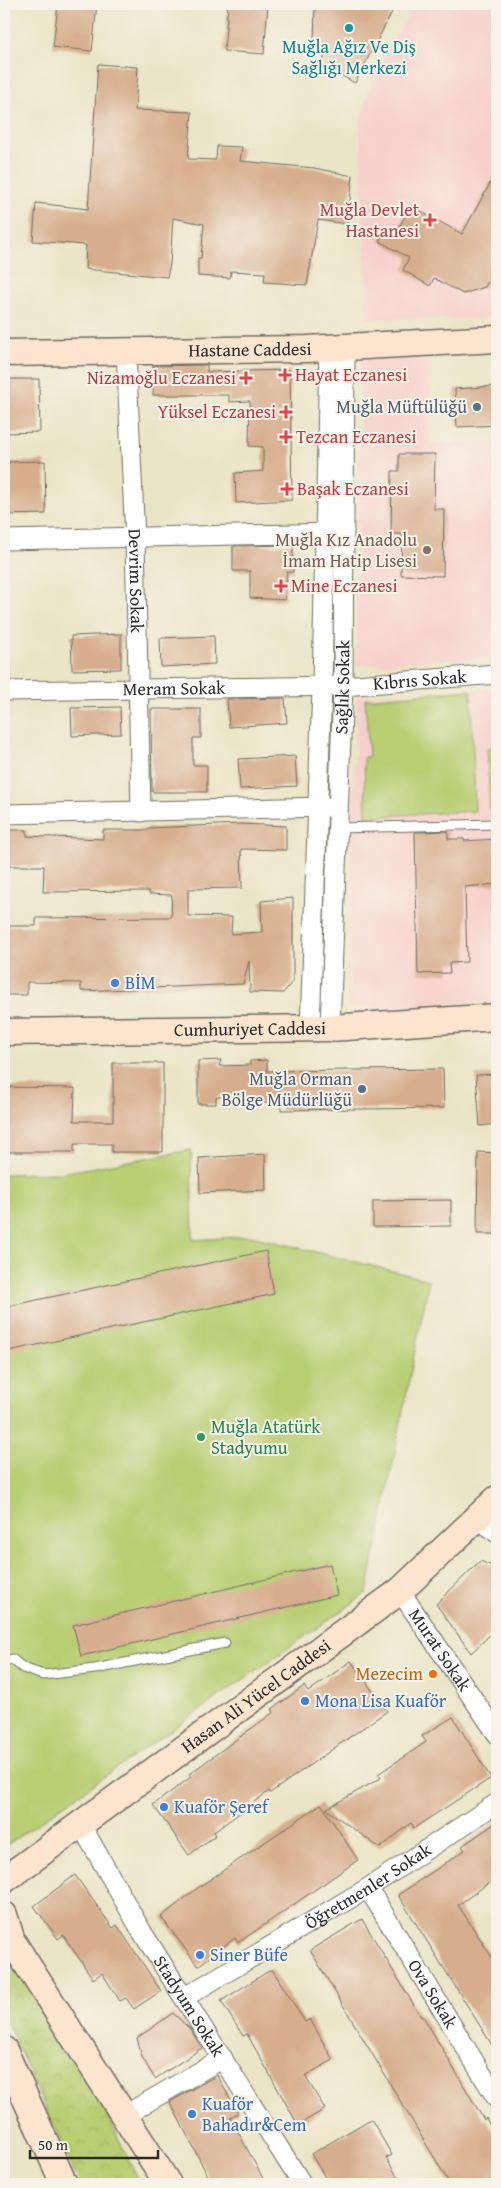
<svg xmlns="http://www.w3.org/2000/svg" width="501" height="2188" viewBox="0 0 501 2188" font-family="'Gentium Book Plus',serif">
  <style>
    .built { fill: #f7d0cb }
    .grass { fill: url(#grass-tufts); stroke: #727c4e }
    .park { fill: url(#park-crowns); stroke: #727c4e }
    .pitch { fill: #b8ce72; stroke: #727c4e }
    .building { fill: #d7ae8d }
    .lines { fill: none; stroke-linecap: round; stroke-linejoin: round }
    .lane-casing { stroke: #6e6c62; stroke-width: 11 }
    .street-casing { stroke: #6e6c62; stroke-width: 21 }
    .secondary-casing { stroke: #6e6c62; stroke-width: 29 }
    .lane { stroke: #fff; stroke-width: 9 }
    .street { stroke: #fff; stroke-width: 19 }
    .secondary { stroke: #fce5cf; stroke-width: 26 }
    .culture-dot { fill: #0f9aa8; stroke: #f7f3e8; stroke-width: 2 }
    .health-dot { fill: #e0444e; stroke: #f7f3e8; stroke-width: 2 }
    .service-dot { fill: #5c6f8a; stroke: #f7f3e8; stroke-width: 2 }
    .education-dot { fill: #8d6e63; stroke: #f7f3e8; stroke-width: 2 }
    .shop-dot { fill: #3f7fe0; stroke: #f7f3e8; stroke-width: 2 }
    .leisure-dot { fill: #2e9e5b; stroke: #f7f3e8; stroke-width: 2 }
    .food-dot { fill: #e8710a; stroke: #f7f3e8; stroke-width: 2 }
    .labels { text-anchor: middle; stroke-width: 4; stroke-linejoin: round; paint-order: stroke }
    .culture-label { font-size: 18px; fill: #0d838f; stroke: #f7f3e8 }
    .health-label { font-size: 18px; fill: #be3a42; stroke: #f7f3e8; text-anchor: start }
    .street-label { font-size: 18px; fill: #2b2b2b; stroke: #f7f3e8 }
    .service-label { font-size: 18px; fill: #4e5e75; stroke: #f7f3e8; text-anchor: end }
    .education-label { font-size: 18px; fill: #785e54; stroke: #f7f3e8; text-anchor: end }
    .shop-label { font-size: 18px; fill: #366cbe; stroke: #f7f3e8; text-anchor: start }
    .leisure-label { font-size: 18px; fill: #27864d; stroke: #f7f3e8; text-anchor: start }
    .food-label { font-size: 18px; fill: #c56008; stroke: #f7f3e8; text-anchor: end }
  </style>
  <defs>
    <pattern id="grass-tufts" width="24" height="20" patternUnits="userSpaceOnUse" patternTransform="scale(1.25)"><rect width="24" height="20" fill="#b8ce72"/><path d="M3 7l-1-3M5 7V3M7 7l1-3M15 17l-1-3M17 17v-4M19 17l1-3" fill="none" stroke="#9eb163"/></pattern>
    <pattern id="park-crowns" width="20" height="18" patternUnits="userSpaceOnUse" patternTransform="scale(1.25)"><rect width="20" height="18" fill="#b8ce72"/><path d="M2 6a3 3 0 1 1 6 0M12 15a3 3 0 1 1 6 0" fill="none" stroke="#9eb163"/></pattern>
  </defs>
  <rect width="100%" height="100%" fill="#f7f3e8"/>
  <filter id="ink" filterUnits="userSpaceOnUse"><feTurbulence type="fractalNoise" baseFrequency=".02" numOctaves="2"/><feDisplacementMap in="SourceGraphic" scale="10" xChannelSelector="R" yChannelSelector="G"/><feConvolveMatrix kernelMatrix="1 2 1 2 8 2 1 2 1" color-interpolation-filters="sRGB"/></filter>
  <filter id="wash" filterUnits="userSpaceOnUse"><feTurbulence type="fractalNoise" baseFrequency=".0096" numOctaves="4" result="noise"/><feDisplacementMap in="SourceGraphic" scale="20" xChannelSelector="R" yChannelSelector="G"/><feGaussianBlur stdDeviation="1.12" result="paint"/><feColorMatrix in="noise" values="0 0 0 0 0 0 0 0 0 0 0 0 0 0 0 0 0 1.4 0 .05"/><feComposite in="paint" operator="in"/></filter>
  <g filter="url(#wash)">
    <rect width="100%" height="100%" fill="#ebe5c7"/>
    <path class="built" d="M 414,4 L 497,4 L 497,319 L 367,319 L 360,121 L 372,79 Z
      M 431,354 L 430,443 L 497,442 L 497,657 L 355,666 L 361,358 Z
      M 497,688 L 497,1002 L 349,1008 L 356,696 Z"/>
    <path class="grass" d="M 487,748 L 497,748 L 497,811 L 490,811 Z"/>
    <path class="park" d="M 10,1955 L 100,2099 L 140,2184 L 80,2184 L 4,2016 L 4,1958 Z"/>
    <path class="pitch" d="M 471,690 L 475,811 L 366,817 L 364,757 L 369,757 L 365,699 Z
      M 191,1150 L 193,1240 L 251,1236 L 429,1280 L 367,1593 L 4,1847 L 4,1174 L 61,1173 Z"/>
    <g id="blocks">
      <path class="building" d="M 58,4 L 97,4 L 92,51 L 53,47 Z
        M 228,4 L 268,4 L 264,54 L 224,51 Z
        M 315,4 L 376,4 L 392,12 L 355,83 L 322,65 L 326,51 L 314,45 Z
        M 98,64 L 138,67 L 135,110 L 192,112 L 188,159 L 216,160 L 217,146 L 242,147 L 240,161 L 314,168 L 353,176 L 347,224 L 318,220 L 307,285 L 264,282 L 265,273 L 231,271 L 230,278 L 198,276 L 198,258 L 201,258 L 204,224 L 173,218 L 170,264 L 167,277 L 85,269 L 86,245 L 33,241 L 36,203 L 88,209 Z
        M 497,171 L 497,265 L 485,287 L 463,294 L 434,278 L 430,286 L 403,270 L 409,258 L 379,241 L 387,227 L 396,232 L 411,206 L 462,234 Z
        M 207,365 L 207,372 L 290,370 L 292,500 L 236,503 L 235,473 L 263,471 L 263,447 L 249,446 L 250,401 L 229,402 L 229,395 L 153,395 L 153,366 Z
        M 4,379 L 39,379 L 40,432 L 4,433 Z
        M 497,386 L 497,425 L 457,427 L 455,389 Z
        M 399,454 L 435,454 L 434,509 L 444,509 L 443,576 L 401,575 L 402,534 L 391,534 L 392,471 L 399,471 Z
        M 45,461 L 46,514 L 4,515 L 4,462 Z
        M 293,545 L 293,572 L 287,572 L 285,600 L 250,598 L 250,571 L 233,571 L 233,546 Z
        M 121,634 L 121,669 L 72,670 L 71,636 Z
        M 214,636 L 215,664 L 161,667 L 160,638 Z
        M 285,698 L 287,723 L 229,727 L 227,699 Z
        M 120,707 L 121,734 L 72,736 L 71,708 Z
        M 151,709 L 201,709 L 201,738 L 193,738 L 193,765 L 207,765 L 207,792 L 152,792 Z
        M 295,756 L 297,786 L 240,789 L 238,759 Z
        M 240,824 L 286,826 L 286,850 L 241,849 L 242,888 L 188,889 L 188,916 L 232,917 L 231,934 L 262,932 L 261,901 L 293,898 L 293,981 L 283,993 L 250,992 L 249,961 L 243,984 L 81,991 L 81,983 L 27,982 L 27,995 L 4,995 L 4,926 L 36,926 L 36,918 L 171,917 L 172,895 L 149,894 L 149,891 L 43,892 L 44,866 L 4,866 L 4,830 L 27,830 L 27,836 L 103,839 L 103,830 L 148,830 L 148,828 Z
        M 448,831 L 448,839 L 464,839 L 464,841 L 497,839 L 497,884 L 465,887 L 467,962 L 449,963 L 450,973 L 418,974 L 415,832 Z
        M 221,1060 L 219,1066 L 250,1065 L 250,1061 L 267,1060 L 267,1071 L 443,1069 L 444,1108 L 281,1110 L 281,1103 L 247,1103 L 247,1096 L 216,1097 L 216,1104 L 198,1104 L 198,1061 Z
        M 113,1063 L 163,1063 L 163,1152 L 112,1152 L 112,1144 L 74,1144 L 74,1152 L 4,1152 L 4,1087 L 75,1088 L 74,1121 L 113,1121 Z
        M 497,1074 L 497,1124 L 480,1126 L 476,1075 Z
        M 478,1152 L 497,1153 L 497,1234 L 477,1234 Z
        M 265,1154 L 266,1190 L 200,1193 L 199,1158 Z
        M 451,1200 L 451,1226 L 373,1227 L 373,1201 Z
        M 266,1251 L 274,1294 L 4,1352 L 4,1307 Z
        M 480,1561 L 497,1568 L 497,1628 L 471,1653 L 436,1604 Z
        M 330,1564 L 337,1595 L 81,1656 L 73,1625 Z
        M 351,1661 L 387,1711 L 270,1793 L 269,1791 L 214,1832 L 216,1835 L 189,1855 L 153,1805 L 191,1777 L 189,1774 L 274,1712 L 272,1709 L 304,1686 L 308,1692 Z
        M 453,1717 L 491,1778 L 414,1828 L 411,1823 L 380,1848 L 326,1809 L 381,1778 L 378,1774 L 426,1742 L 422,1736 Z
        M 321,1804 L 358,1860 L 238,1943 L 235,1938 L 198,1966 L 161,1917 L 199,1887 Z
        M 497,1822 L 497,1877 L 458,1905 L 497,1965 L 497,2053 L 398,1895 L 465,1850 L 462,1846 Z
        M 75,1875 L 113,1928 L 117,1925 L 161,1991 L 134,2009 L 126,1998 L 120,2001 L 102,1973 L 93,1979 L 63,1935 L 58,1939 L 34,1906 Z
        M 362,1919 L 421,2017 L 423,2016 L 484,2120 L 486,2118 L 497,2138 L 497,2184 L 450,2184 L 310,1950 Z
        M 272,1969 L 305,2022 L 310,2019 L 333,2060 L 305,2076 L 325,2109 L 298,2125 L 247,2034 L 243,2036 L 221,2001 Z
        M 173,2013 L 190,2029 L 202,2048 L 155,2079 L 142,2057 L 137,2038 Z
        M 217,2075 L 238,2113 L 230,2117 L 266,2184 L 212,2184 L 170,2102 Z
        M 371,2119 L 392,2155 L 386,2158 L 402,2184 L 329,2184 L 311,2154 Z"/>
    </g>
  </g>
  <g filter="url(#ink)">
    <use href="#blocks" fill-opacity="0" stroke="#6e6c62" stroke-width="1"/>
    <g class="lines">
      <g class="lane-casing">
        <path id="lane" d="M 338,828 L 497,824
          M 4,1661 L 12,1659 L 23,1668 L 43,1675 L 95,1669 L 225,1643"/>
      </g>
      <g class="street-casing">
        <g id="street">
          <path id="s1" d="M 126,351 L 135,539 L 141,812"/>
          <path d="M 4,540 L 338,533"/>
          <path id="s2" d="M 4,691 L 343,686 L 497,674"/>
          <path d="M 4,814 L 328,807"/>
          <path id="s3" d="M 330,1028 L 343,686 L 345,346"/>
          <path d="M 310,1029 L 322,687 L 329,347"/>
          <path d="M 477,1518 L 497,1533"/>
          <path id="s4" d="M 400,1591 L 497,1734"/>
          <path id="s5" d="M 81,1825 L 142,1932 L 302,2184"/>
          <path id="s6" d="M 368,1888 L 497,2099"/>
          <path id="s7" d="M 185,1997 L 368,1888 L 497,1803"/>
          <path d="M 125,2115 L 223,2058"/>
        </g>
      </g>
      <g class="secondary-casing">
        <g id="secondary">
          <path id="s8" d="M 4,353 L 307,349 L 497,339"/>
          <path id="s9" d="M 4,1032 L 330,1028 L 497,1017"/>
          <path id="s10" d="M 4,1880 L 400,1591 L 497,1499"/>
          <path d="M 4,1915 L 12,1941 L 168,2184"/>
          <path d="M 4,2050 L 64,2184"/>
        </g>
      </g>
      <use href="#lane" class="lane"/>
      <use href="#street" class="street"/>
      <use href="#secondary" class="secondary"/>
    </g>
  </g>
  <circle class="culture-dot" cx="349" cy="28" r="5"/>
  <g class="health-dot">
    <path d="M427.5 212.5h5v5h5v5h-5v5h-5v-5h-5v-5h5z"/>
    <path d="M282.5 367.5h5v5h5v5h-5v5h-5v-5h-5v-5h5z"/>
    <path d="M243.5 370.5h5v5h5v5h-5v5h-5v-5h-5v-5h5z"/>
    <path d="M283.5 404.5h5v5h5v5h-5v5h-5v-5h-5v-5h5z"/>
    <path d="M283.5 429.5h5v5h5v5h-5v5h-5v-5h-5v-5h5z"/>
    <path d="M284.5 481.5h5v5h5v5h-5v5h-5v-5h-5v-5h5z"/>
    <path d="M278.5 578.5h5v5h5v5h-5v5h-5v-5h-5v-5h5z"/>
  </g>
  <g class="service-dot">
    <circle cx="477" cy="407" r="5"/>
    <circle cx="362" cy="1089" r="5"/>
  </g>
  <circle class="education-dot" cx="427" cy="550" r="5"/>
  <g class="shop-dot">
    <circle cx="115" cy="983" r="5"/>
    <circle cx="305" cy="1701" r="5"/>
    <circle cx="164" cy="1807" r="5"/>
    <circle cx="200" cy="1955" r="5"/>
    <circle cx="192" cy="2114" r="5"/>
  </g>
  <circle class="leisure-dot" cx="201" cy="1437" r="5"/>
  <circle class="food-dot" cx="433" cy="1674" r="5"/>
  <g class="labels">
    <g class="culture-label">
      <text x="349" y="53">Muğla Ağız Ve Diş<tspan x="349" dy="21">Sağlığı Merkezi</tspan></text>
    </g>
    <g class="health-label">
      <text x="419" y="216" text-anchor="end">Muğla Devlet<tspan x="419" dy="21">Hastanesi</tspan></text>
      <text x="295" y="381">Hayat Eczanesi</text>
      <text x="236" y="384" text-anchor="end">Nizamoğlu Eczanesi</text>
      <text x="276" y="418" text-anchor="end">Yüksel Eczanesi</text>
      <text x="296" y="443">Tezcan Eczanesi</text>
      <text x="297" y="495">Başak Eczanesi</text>
      <text x="291" y="592">Mine Eczanesi</text>
    </g>
    <g class="street-label">
      <text dy="6" stroke="none"><textPath href="#s8" startOffset="246">Hastane Caddesi</textPath></text>
      <text dy="6" stroke="none"><textPath href="#s1" startOffset="230">Devrim Sokak</textPath></text>
      <text dy="6" stroke="none"><textPath href="#s2" startOffset="416">Kıbrıs Sokak</textPath></text>
      <text dy="6" stroke="none"><textPath href="#s3" startOffset="341">Sağlık Sokak</textPath></text>
      <text dy="6" stroke="none"><textPath href="#s2" startOffset="170">Meram Sokak</textPath></text>
      <text dy="6" stroke="none"><textPath href="#s9" startOffset="246">Cumhuriyet Caddesi</textPath></text>
      <text dy="6" stroke="none"><textPath href="#s4" startOffset="71">Murat Sokak</textPath></text>
      <text dy="6" stroke="none"><textPath href="#s10" startOffset="312">Hasan Ali Yücel Caddesi</textPath></text>
      <text dy="6" stroke="none"><textPath href="#s7" startOffset="214">Öğretmenler Sokak</textPath></text>
      <text dy="6" stroke="none"><textPath href="#s6" startOffset="124">Ova Sokak</textPath></text>
      <text dy="6" stroke="none"><textPath href="#s5" startOffset="211">Stadyum Sokak</textPath></text>
    </g>
    <g class="service-label">
      <text x="467" y="413">Muğla Müftülüğü</text>
      <text x="352" y="1085">Muğla Orman<tspan x="352" dy="21">Bölge Müdürlüğü</tspan></text>
    </g>
    <g class="education-label">
      <text x="417" y="546">Muğla Kız Anadolu<tspan x="417" dy="21">İmam Hatip Lisesi</tspan></text>
    </g>
    <g class="shop-label">
      <text x="125" y="989">BİM</text>
      <text x="315" y="1707">Mona Lisa Kuaför</text>
      <text x="174" y="1813">Kuaför Şeref</text>
      <text x="210" y="1961">Siner Büfe</text>
      <text x="202" y="2110">Kuaför<tspan x="202" dy="21">Bahadır&amp;Cem</tspan></text>
    </g>
    <g class="leisure-label">
      <text x="211" y="1433">Muğla Atatürk<tspan x="211" dy="21">Stadyumu</tspan></text>
    </g>
    <g class="food-label">
      <text x="423" y="1680">Mezecim</text>
    </g>
  </g>
  <rect width="501" height="2188" fill="none" stroke="#f7f3e8" stroke-width="20"/>
  <path d="M30 2150v8h128v-8" fill="none" stroke="#2b2b2b" stroke-width="2.5"/>
  <text x="38" y="2150" font-size="15" fill="#2b2b2b" stroke="#f7f3e8" stroke-width="4" paint-order="stroke">50 m</text>
</svg>
